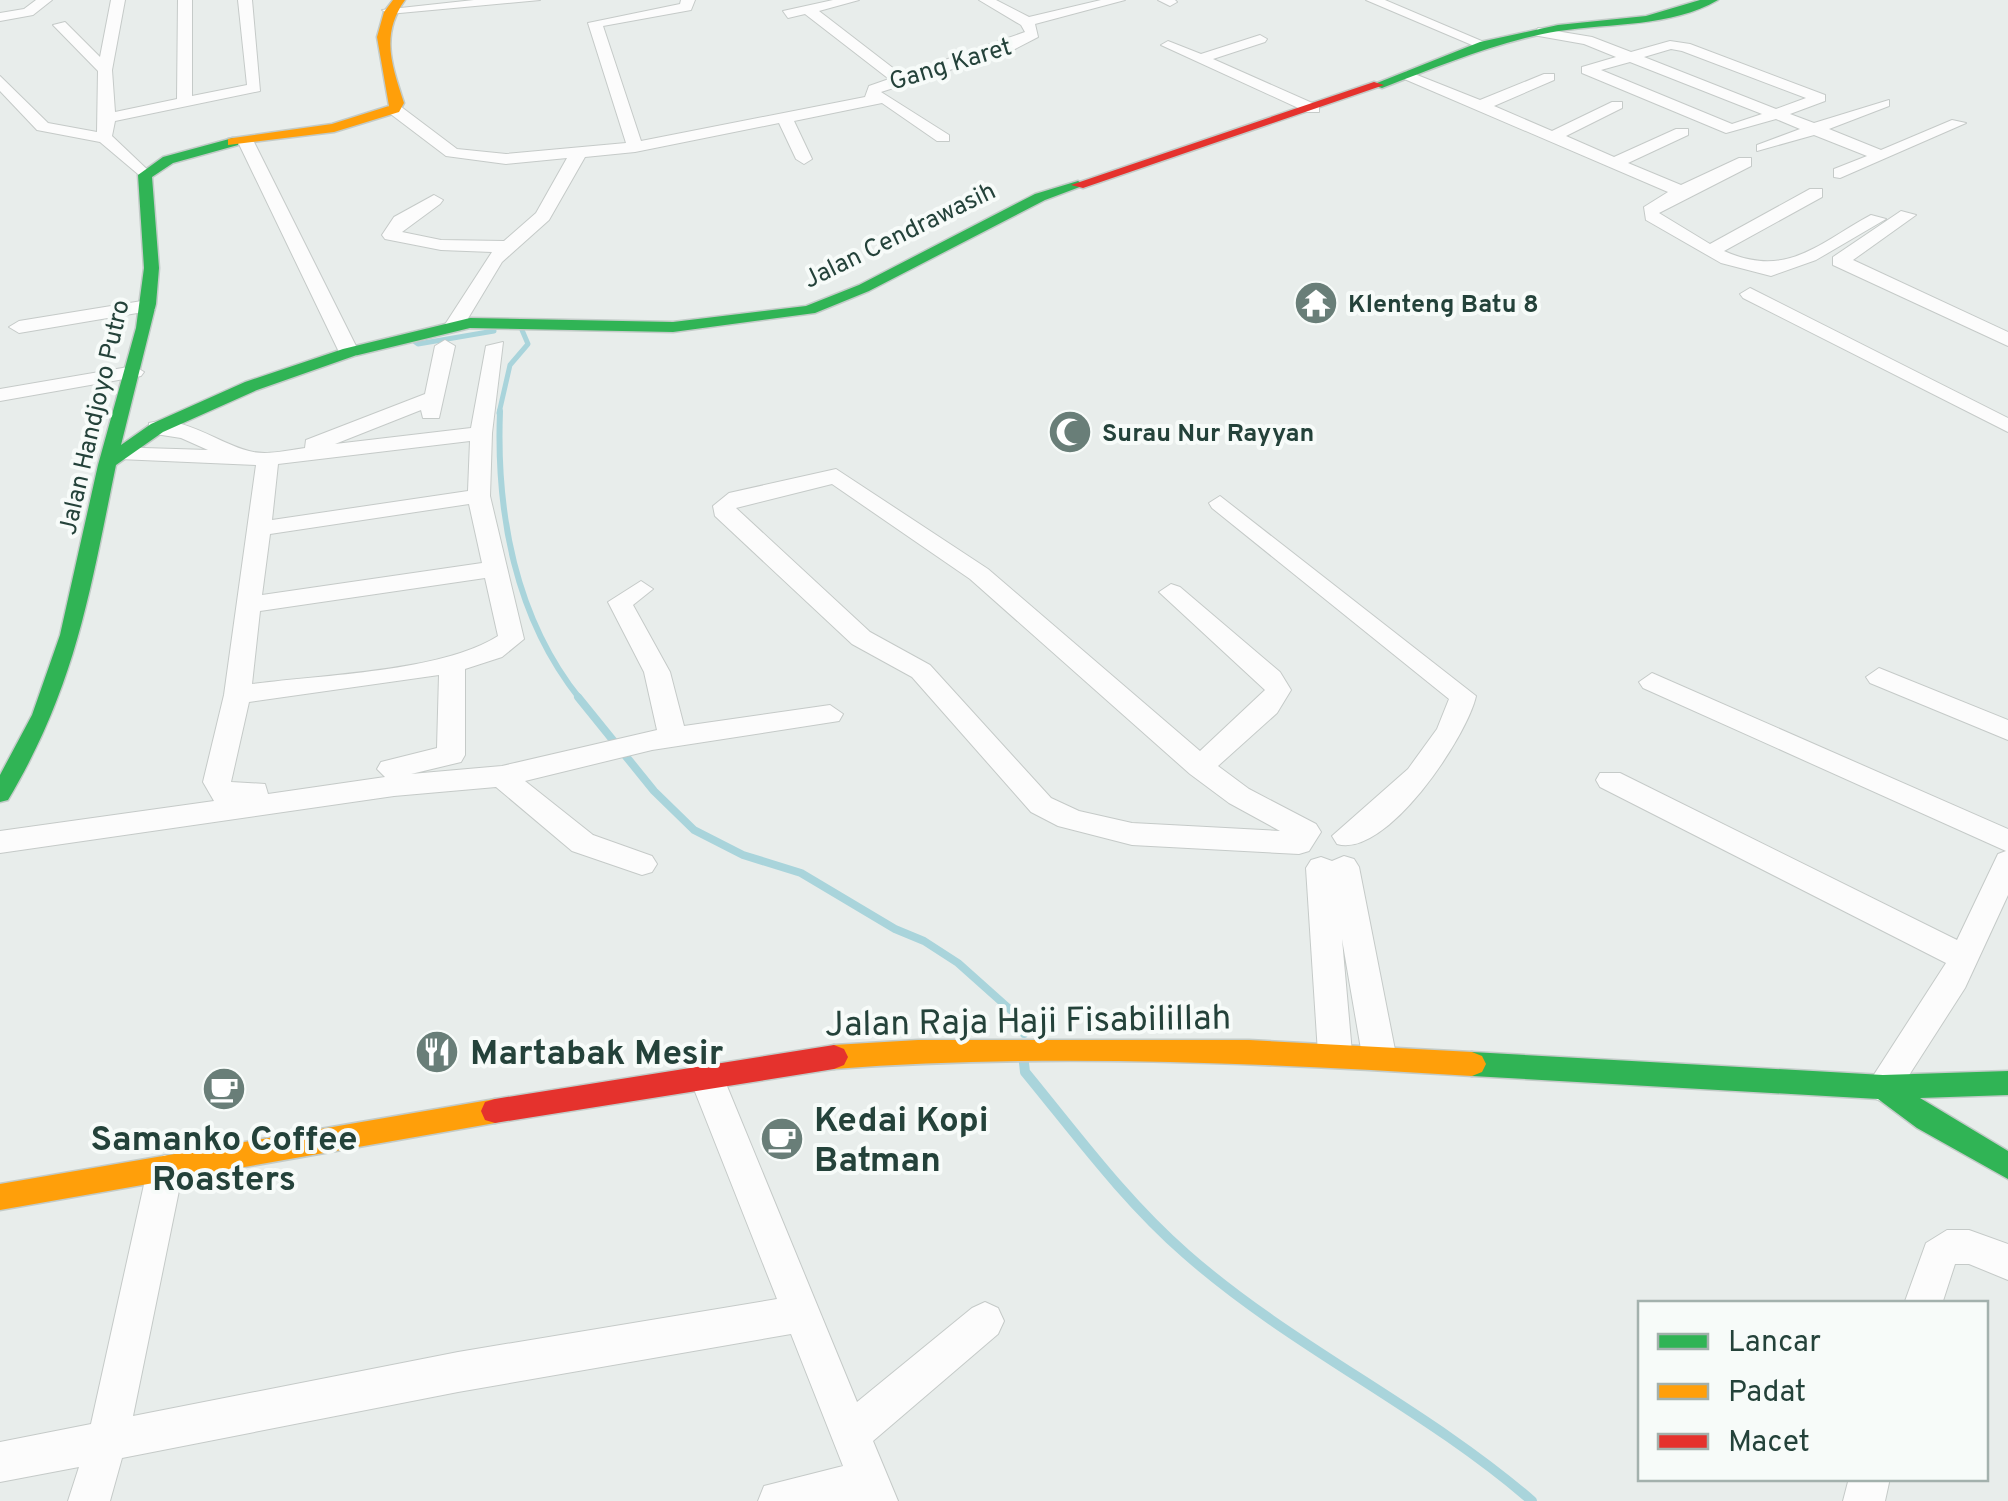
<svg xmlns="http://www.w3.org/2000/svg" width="2008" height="1501" viewBox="0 0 2008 1501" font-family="Overpass,sans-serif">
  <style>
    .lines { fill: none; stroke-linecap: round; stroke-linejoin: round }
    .stream-far3 { stroke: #a9d4db; stroke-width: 5 }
    .stream-far2 { stroke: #a9d4db; stroke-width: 6 }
    .stream-far1 { stroke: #a9d4db; stroke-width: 8 }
    .stream { stroke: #a9d4db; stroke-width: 10 }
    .street-casing { stroke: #c5cac8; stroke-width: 2 }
    .fast-casing { stroke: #c3cbc8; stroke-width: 3 }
    .slow-casing { stroke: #c3cbc8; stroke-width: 3 }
    .jam-casing { stroke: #c3cbc8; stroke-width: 3 }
    .street { fill: #fcfcfc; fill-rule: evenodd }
    .fast { fill: #30b455; fill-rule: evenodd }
    .slow { fill: #ff9f0a; fill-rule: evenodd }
    .jam { fill: #e5322d; fill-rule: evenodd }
    .labels { text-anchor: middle; stroke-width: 8; stroke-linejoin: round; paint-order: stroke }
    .far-street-label { font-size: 25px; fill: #24423a; stroke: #f7fbf9 }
    .far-poi-label { font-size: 25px; font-weight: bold; fill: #24423a; stroke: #f7fbf9; text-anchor: start }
    .near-street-label { font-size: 35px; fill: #24423a; stroke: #f7fbf9 }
    .near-poi-label { font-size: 35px; font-weight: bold; fill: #24423a; stroke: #f7fbf9; text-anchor: start }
  </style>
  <rect width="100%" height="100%" fill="#e8edeb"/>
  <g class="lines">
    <path class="stream-far3" d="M 411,339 L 418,344 L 494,331
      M 499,413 L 510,365 L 528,344 L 522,330"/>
    <path class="stream-far2" d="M 500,411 C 496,513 515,618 580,699"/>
    <path class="stream-far1" d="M 578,697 L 654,791 L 694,830 L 743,855 L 801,873 L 895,929 L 924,941 L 958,963 L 1023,1021 L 1024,1034"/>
    <path class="stream" d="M 1024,1063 L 1025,1072 C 1076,1134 1125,1201 1186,1254 C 1293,1348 1425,1408 1532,1501"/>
    <g class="street-casing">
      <path id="street" d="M 36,0 L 52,0 L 33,15 L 0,21 L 0,13 L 24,9 Z
        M 111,0 L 125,0 L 112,70 L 115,112 L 177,99 L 178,0 L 192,0 L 192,96 L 247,85 L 238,0 L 252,0 L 260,91 L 115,121 L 112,136 L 153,175 L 145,180 L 100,142 L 37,130 L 0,91 L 0,76 L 48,123 L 97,132 L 98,71 L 53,25 L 65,22 L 100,57 Z
        M 474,0 L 540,0 L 389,14 L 382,10 Z
        M 681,0 L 695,0 L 691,10 L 603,26 L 641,141 L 865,97 L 869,86 L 889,79 L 805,14 L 788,18 L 783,11 L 833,0 L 859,0 L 819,11 L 902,75 L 1025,32 L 1021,25 L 979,0 L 996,0 L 1029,17 L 1101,0 L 1125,0 L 1035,24 L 1038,37 L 1015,49 L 881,92 L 949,135 L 949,141 L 937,141 L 882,103 L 794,121 L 812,159 L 804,164 L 796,159 L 779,123 L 635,152 L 585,157 L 549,220 L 502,262 L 461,330 L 447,330 L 444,326 L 492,252 L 441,250 L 385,239 L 382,235 L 394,217 L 434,195 L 443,200 L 440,204 L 402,232 L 441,240 L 504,241 L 536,213 L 567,158 L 506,164 L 446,156 L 388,112 L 388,106 L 400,106 L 457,149 L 506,154 L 626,143 L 588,23 L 680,4 Z
        M 1158,0 L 1175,0 L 1177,2 L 1170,6 Z
        M 1366,0 L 1385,0 L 1491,45 L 1479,48 Z
        M 1538,28 L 1592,37 L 1631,52 L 1670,41 L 1690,44 L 1825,95 L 1825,101 L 1790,114 L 1814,123 L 1889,100 L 1889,106 L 1829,129 L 1881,150 L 1952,120 L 1966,123 L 1840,178 L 1834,177 L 1834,169 L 1867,156 L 1814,135 L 1757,151 L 1757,145 L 1800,129 L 1776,119 L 1726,133 L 1582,73 L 1582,67 L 1616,57 L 1584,44 L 1533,35 ZM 1671,49 L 1682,51 L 1806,98 L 1776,109 L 1644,57 ZM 1630,62 L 1762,114 L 1732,124 L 1601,70 Z
        M 1260,35 L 1267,39 L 1265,42 L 1213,59 L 1319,106 L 1319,112 L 1307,112 L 1161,45 L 1168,41 L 1201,54 Z
        M 1407,71 L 1480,100 L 1544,74 L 1554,74 L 1554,80 L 1494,106 L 1552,131 L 1612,102 L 1622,102 L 1622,108 L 1566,136 L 1614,157 L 1676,129 L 1688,129 L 1688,135 L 1628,163 L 1681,185 L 1739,158 L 1751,158 L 1751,166 L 1659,213 L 1710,244 L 1810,189 L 1822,189 L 1822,197 L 1724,251 C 1787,279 1817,244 1871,215 L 1886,219 L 1816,260 L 1771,276 L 1721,263 L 1646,220 L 1644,207 L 1668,192 L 1402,78 L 1400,75 Z
        M 240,139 L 254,142 L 359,352 L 356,356 L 339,352 L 238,142 Z
        M 1901,211 L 1916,215 L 1853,260 L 2008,332 L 2008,346 L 1833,265 L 1833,257 Z
        M 1750,288 L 2008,418 L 2008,432 L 1743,298 L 1740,294 Z
        M 148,300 L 155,302 L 155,310 L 19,333 L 9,327 L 19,321 Z
        M 445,340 L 455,346 L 439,418 L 423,418 L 421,410 L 335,444 L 471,428 L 486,346 L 503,342 L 492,433 L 490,496 L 524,639 L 502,657 L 465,669 L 465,755 L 461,762 L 411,774 L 502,766 L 657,730 L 644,672 L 608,602 L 641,581 L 653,589 L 633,605 L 670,672 L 684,726 L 830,705 L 843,714 L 839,721 L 652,750 L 525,781 L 593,835 L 652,856 L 657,864 L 652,872 L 642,875 L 572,851 L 496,787 L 394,796 L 0,853 L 0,831 L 214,801 L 203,782 L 224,695 L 256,465 L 119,459 L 111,457 L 111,447 L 208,450 L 181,438 L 149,433 L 149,423 C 186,415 216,443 249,451 C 266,456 288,450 305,448 L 306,440 L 425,394 L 435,346 ZM 470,441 L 468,491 L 272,520 L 278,464 ZM 469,504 L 482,563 L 262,595 L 270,534 ZM 485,578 L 498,636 C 441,672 320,675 252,684 L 260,611 ZM 439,675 L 437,748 L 381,762 L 377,769 L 385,777 L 268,794 L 265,784 L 231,782 L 249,702 Z
        M 134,366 L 144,372 L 141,376 L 0,401 L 0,389 Z
        M 836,469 L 988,569 L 1200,751 L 1265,690 L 1159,592 L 1171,584 L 1180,587 L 1280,672 L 1291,690 L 1277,713 L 1218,766 L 1249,789 L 1316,824 L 1321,832 L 1309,851 L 1299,854 L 1132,845 L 1058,826 L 1031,812 L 912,677 L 852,644 L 715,516 L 713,506 L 729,493 ZM 832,484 L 970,579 L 1190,774 L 1229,803 L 1280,831 L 1132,823 L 1079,811 L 1051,798 L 930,665 L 870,632 L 736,508 Z
        M 1220,496 L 1476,696 C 1467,737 1386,859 1337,844 L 1332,836 L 1408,769 L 1437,729 L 1449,699 L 1212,508 L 1209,503 Z
        M 1879,668 L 2008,720 L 2008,740 L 1870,683 L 1866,677 Z
        M 1652,673 L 2008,829 L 2008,895 L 1965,988 L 1895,1097 L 1883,1102 L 1871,1097 L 1866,1087 L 1946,963 L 1600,787 L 1596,780 L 1600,773 L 1620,773 L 1957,940 L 1998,854 L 2006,851 L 1643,688 L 1639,682 Z
        M 1344,856 L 1354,859 L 1359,867 L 1396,1055 L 1391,1065 L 1379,1069 L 1367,1065 L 1362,1055 L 1342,939 L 1352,1053 L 1347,1063 L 1335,1067 L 1323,1063 L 1318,1053 L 1306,868 L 1311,860 L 1321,857 L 1332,861 Z
        M 705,1060 L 717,1064 L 722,1074 L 857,1402 L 972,1308 L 985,1302 L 998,1308 L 1004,1321 L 998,1334 L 873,1441 L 898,1501 L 758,1501 L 764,1486 L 843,1466 L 791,1334 L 458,1392 L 122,1458 L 110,1501 L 68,1501 L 79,1467 L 0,1482 L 0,1442 L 91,1424 L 147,1171 L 153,1160 L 165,1155 L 177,1160 L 183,1171 L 133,1416 L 458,1352 L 777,1299 L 688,1074 L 693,1064 Z
        M 1947,1230 L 1969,1230 L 2008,1244 L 2008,1280 L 1969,1264 L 1955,1264 L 1942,1304 L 1904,1304 L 1926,1243 Z
        M 1849,1478 L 1890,1478 L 1885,1501 L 1843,1501 Z"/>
    </g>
    <g class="fast-casing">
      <path id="fast" d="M 1700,0 L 1718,0 C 1672,27 1611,23 1559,31 C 1498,41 1440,66 1382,88 L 1372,85 L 1480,42 L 1558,25 L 1646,16 Z
        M 233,138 L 238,139 L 238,145 L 173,163 L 152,177 L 159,268 L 156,304 L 121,445 L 151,424 L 245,382 L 343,349 L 470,318 L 673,322 L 806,306 L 859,285 L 1035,194 L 1078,181 L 1085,185 L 1045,200 L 869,291 L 815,313 L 673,332 L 470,328 L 354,356 L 257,390 L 163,432 L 116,465 C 90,591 76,686 8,800 L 0,802 L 0,775 L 32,715 L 60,635 L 98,465 L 136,328 L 144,268 L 138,175 L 163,157 Z
        M 1472,1052 L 1883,1075 L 2008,1071 L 2008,1095 L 1920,1098 L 2008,1151 L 2008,1179 L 1917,1128 L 1878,1099 L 1472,1076 L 1462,1072 L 1458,1064 L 1462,1056 Z"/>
    </g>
    <g class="slow-casing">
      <path id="slow" d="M 393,0 L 405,0 C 380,35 392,66 404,103 L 399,112 L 334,132 L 228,145 L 228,139 L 233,138 L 332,124 L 389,106 L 377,37 L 384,12 Z
        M 918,1040 L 1249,1040 L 1472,1052 L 1482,1056 L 1486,1064 L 1482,1072 L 1472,1076 C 1260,1063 1046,1053 834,1069 L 824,1065 L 820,1057 L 824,1049 L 834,1045 Z
        M 495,1099 L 505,1102 L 509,1111 L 505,1120 L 495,1123 L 0,1210 L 0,1184 Z"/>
    </g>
    <g class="jam-casing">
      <path id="jam" d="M 1374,82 L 1384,85 L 1083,188 L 1071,185 Z
        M 834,1045 L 844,1049 L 848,1057 L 844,1065 L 834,1069 L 495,1123 L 485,1120 L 481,1111 L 485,1102 L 495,1099 Z"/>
    </g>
    <use href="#street" class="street"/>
    <use href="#fast" class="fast"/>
    <use href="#slow" class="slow"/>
    <use href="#jam" class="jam"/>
  </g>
  <defs>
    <g id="temple-disc" transform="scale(2.25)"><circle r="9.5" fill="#697e78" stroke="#f7fbf9"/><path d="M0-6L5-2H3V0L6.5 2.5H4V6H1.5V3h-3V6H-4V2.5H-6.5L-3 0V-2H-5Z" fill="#fff"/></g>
    <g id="mosque-disc" transform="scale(2.25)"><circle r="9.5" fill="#697e78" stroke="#f7fbf9"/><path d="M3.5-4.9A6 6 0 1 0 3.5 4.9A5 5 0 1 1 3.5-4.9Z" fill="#fff"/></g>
    <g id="restaurant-disc" transform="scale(2.25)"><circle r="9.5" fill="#697e78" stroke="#f7fbf9"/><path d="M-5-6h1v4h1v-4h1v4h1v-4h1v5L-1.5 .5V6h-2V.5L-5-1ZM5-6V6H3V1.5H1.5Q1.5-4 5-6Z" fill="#fff"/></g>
    <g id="cafe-disc" transform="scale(2.25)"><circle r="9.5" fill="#697e78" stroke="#f7fbf9"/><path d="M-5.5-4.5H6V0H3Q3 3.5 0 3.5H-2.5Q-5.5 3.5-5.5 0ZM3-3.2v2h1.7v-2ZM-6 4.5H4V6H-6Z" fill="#fff"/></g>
  </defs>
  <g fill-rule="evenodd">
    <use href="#temple-disc" x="1316" y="303"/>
    <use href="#mosque-disc" x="1070" y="432"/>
    <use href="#restaurant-disc" x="437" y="1052"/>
    <use href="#cafe-disc" x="224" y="1089"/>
    <use href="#cafe-disc" x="782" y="1139"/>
  </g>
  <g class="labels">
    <g class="far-street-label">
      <text transform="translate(950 63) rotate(-17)" y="9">Gang Karet</text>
      <text transform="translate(899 234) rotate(-26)" y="9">Jalan Cendrawasih</text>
      <text transform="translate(93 417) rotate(-77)" y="9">Jalan Handjoyo Putro</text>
    </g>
    <g class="far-poi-label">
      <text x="1348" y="312">Klenteng Batu 8</text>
      <text x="1102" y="441">Surau Nur Rayyan</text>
    </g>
    <g class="near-street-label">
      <text transform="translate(1028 1020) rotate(-1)" y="12">Jalan Raja Haji Fisabilillah</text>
    </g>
    <g class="near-poi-label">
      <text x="470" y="1064">Martabak Mesir</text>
      <text x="814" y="1131">Kedai Kopi<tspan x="814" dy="40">Batman</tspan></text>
      <text x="224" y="1150" text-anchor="middle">Samanko Coffee<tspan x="224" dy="40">Roasters</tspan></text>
    </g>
  </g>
  <rect x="1638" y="1301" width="350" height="180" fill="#f7fbf9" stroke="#a3b1ad" stroke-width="2.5"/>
  <rect x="1658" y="1334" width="50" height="15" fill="#30b455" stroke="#a3b1ad" stroke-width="2.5"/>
  <text x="1728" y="1351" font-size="30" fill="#24423a">Lancar</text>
  <rect x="1658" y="1384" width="50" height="15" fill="#ff9f0a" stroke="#a3b1ad" stroke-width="2.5"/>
  <text x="1728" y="1401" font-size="30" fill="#24423a">Padat</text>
  <rect x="1658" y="1434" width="50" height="15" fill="#e5322d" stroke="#a3b1ad" stroke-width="2.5"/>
  <text x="1728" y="1451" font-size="30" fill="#24423a">Macet</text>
</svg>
